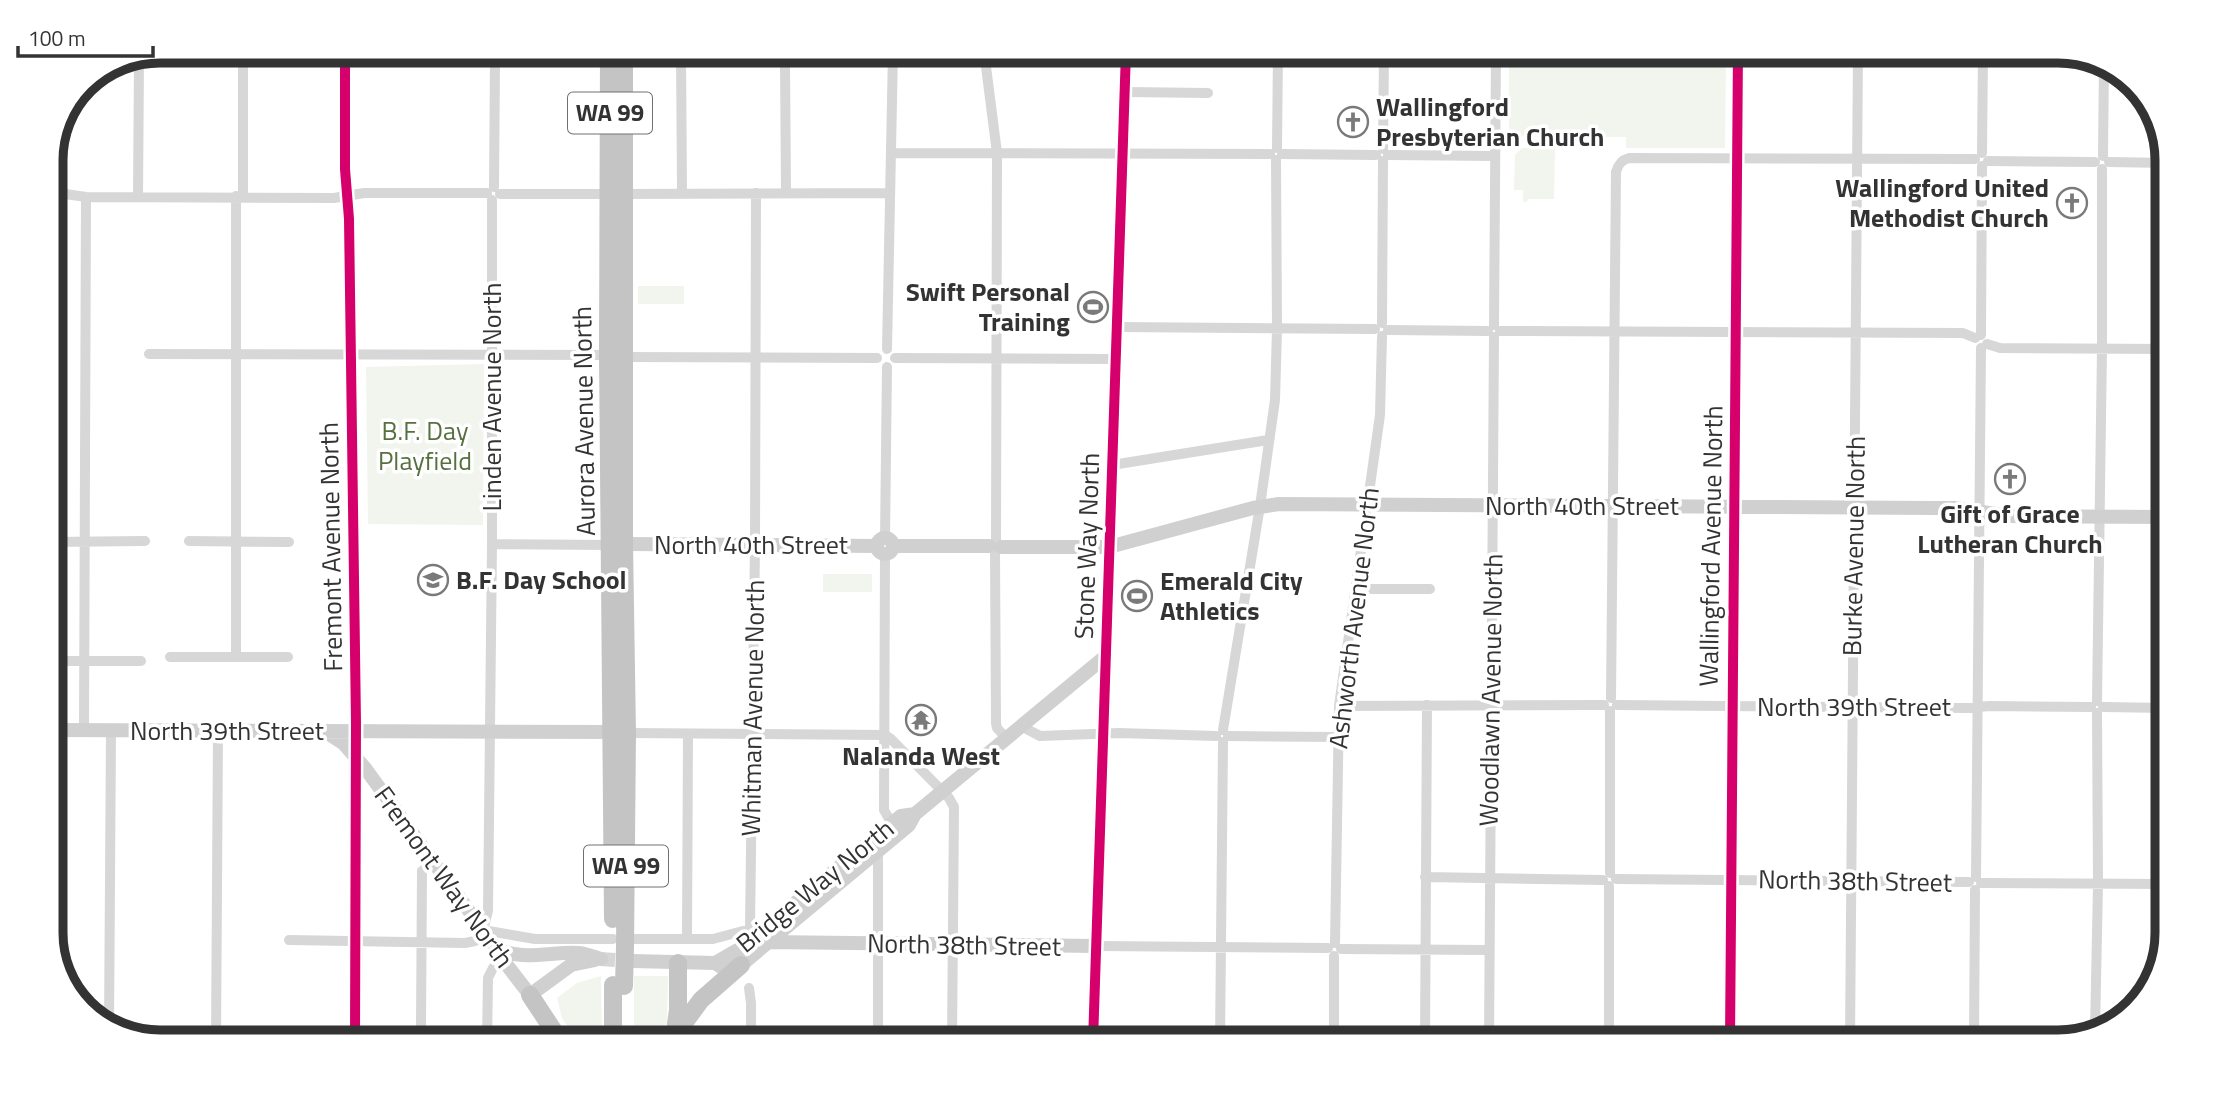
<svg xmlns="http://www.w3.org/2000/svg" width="2218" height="1093" viewBox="0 0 2218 1093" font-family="'Titillium Web',sans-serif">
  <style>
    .green { fill: #f1f5ed }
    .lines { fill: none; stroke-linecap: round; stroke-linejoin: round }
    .secondary-tunnel { stroke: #d6d6d6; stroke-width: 14; stroke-dasharray: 14 7; stroke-linecap: butt }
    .street { stroke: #d7d7d7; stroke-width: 10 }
    .secondary { stroke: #d0d0d0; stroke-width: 14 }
    .highway { stroke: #c4c4c4; stroke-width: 18 }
    .highway-bridge { stroke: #c4c4c4; stroke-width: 18 }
    .cycleway-casing { stroke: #fff; stroke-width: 15 }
    .cycleway { stroke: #d6006c; stroke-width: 10 }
    .labels { text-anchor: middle; stroke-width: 7; stroke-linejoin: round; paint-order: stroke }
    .shield { fill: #fff; stroke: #707070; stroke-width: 2 }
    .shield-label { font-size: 24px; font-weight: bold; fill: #333 }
    .poi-label { font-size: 26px; font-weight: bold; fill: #333; stroke: #fff; text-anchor: start }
    .street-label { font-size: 26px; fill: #333; stroke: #fff }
    .park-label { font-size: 26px; fill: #56703f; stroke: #fff }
    .rim { fill: none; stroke: #333; stroke-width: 9 }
  </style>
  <rect width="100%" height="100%" fill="#fff"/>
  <path class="green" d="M 1509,51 L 1726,51 L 1725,148 L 1626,148 L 1626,137 L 1509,136 Z
    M 1522,148 L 1555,149 L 1554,199 L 1528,199 L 1527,202 L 1523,202 L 1523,190 L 1514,190 L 1515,155 Z
    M 638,286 L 684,286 L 684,304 L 638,304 Z
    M 484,364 L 483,525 L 368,524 L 366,367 Z
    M 823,574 L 872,574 L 872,592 L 823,592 Z
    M 601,976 L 602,1042 L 578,1042 L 562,1018 L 557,998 L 577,983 Z
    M 634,976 L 668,976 L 667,1022 L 655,1042 L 634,1042 Z"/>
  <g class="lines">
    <path class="secondary-tunnel" d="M 601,959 L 632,961"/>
    <path class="street" d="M 243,51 L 243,196
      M 681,51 L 682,193
      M 984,51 L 997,153 L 996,540
      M 624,55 L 778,55
      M 792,55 L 893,56
      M 345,60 L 610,58
      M 785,62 L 786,193
      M 1125,92 L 1208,93
      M 1277,148 L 1278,51
      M 1383,149 L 1384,51
      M 892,153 L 1270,154
      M 1982,153 L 1983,51
      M 1282,154 L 1376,155
      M 1388,155 L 1495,156
      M 2103,156 L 2104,61
      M 1988,161 L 2095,162
      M 2109,162 L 2167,163
      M 494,187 L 495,60
      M 51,192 L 86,197 L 334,198 L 364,193 L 487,193
      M 500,194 L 610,194
      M 625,194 L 889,193
      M 236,196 L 236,657
      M 138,197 L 139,59
      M 1382,323 L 1383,161
      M 1494,325 L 1496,51
      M 1117,327 L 1375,329
      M 1388,330 L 1488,331
      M 1500,331 L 1963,333 L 1975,338
      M 1981,335 L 1982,166
      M 1987,344 L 2000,348 L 2167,349
      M 887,349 L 893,51
      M 149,354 L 608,355
      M 625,357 L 877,358
      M 895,358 L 1115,359
      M 1112,465 L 1268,440
      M 885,539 L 887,367
      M 189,541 L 289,542
      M 51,542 L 145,541
      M 492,544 L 611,545
      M 995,552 L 996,723 L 997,728 L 1006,738
      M 885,554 L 884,810 L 892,824
      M 1356,589 L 1430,589
      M 170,657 L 288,657
      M 51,661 L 141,661
      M 1611,698 L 1616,172 C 1618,165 1621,160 1629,158 L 1975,159
      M 2097,701 L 2102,349 L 2102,169
      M 1617,705 L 1967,708 L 1990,706 L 2091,707
      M 1339,706 L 1604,705
      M 2103,707 L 2167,708
      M 1021,726 L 1040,736 L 1119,733 L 1216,736
      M 84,730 L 86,197
      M 1223,730 L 1260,506 L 1275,400 L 1277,329 L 1276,160
      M 627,733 L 885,735 L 891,739 L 949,798 L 954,807 L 952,1042
      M 1228,736 L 1337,737
      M 1610,873 L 1610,711
      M 1425,877 L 1603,880
      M 1976,877 L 1981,348
      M 1616,879 L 1969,882
      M 1981,883 L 2167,884
      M 750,928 L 755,545 L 756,193
      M 483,930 L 535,939 L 613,939
      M 625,939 L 713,939 L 754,928
      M 687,939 L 688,734
      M 289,940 L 465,943 L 475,941 L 483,930 L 488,911 L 492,544 L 492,200
      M 1335,943 L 1339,706 L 1380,415 L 1382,336
      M 1096,946 L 1328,948
      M 1341,949 L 1489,950
      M 749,988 L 751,1003 L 751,1042
      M 683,1022 L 688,1042
      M 421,1027 L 422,871 L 433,864
      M 109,1029 L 111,730
      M 2095,1031 L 2098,884 L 2097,713
      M 216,1042 L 218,731
      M 487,1042 L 488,978 L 493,968 L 503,960
      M 878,1042 L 878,850
      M 1220,1042 L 1223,742
      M 1334,1042 L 1334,956
      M 1425,1042 L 1427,705
      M 1489,1042 L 1494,337
      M 1609,1042 L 1609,886
      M 1850,1042 L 1858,51
      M 1974,1042 L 1975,890"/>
    <path class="secondary" d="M 345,51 L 345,169 L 349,219 L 356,723 L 355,1042
      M877 546a8 8 0 1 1 16 0a8 8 0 1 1-16 0Z
      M 624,544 L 877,546
      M 893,546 L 989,546
      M 1001,547 L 1109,547 L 1253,508 L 1279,504 L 1933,508 L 1956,508 L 2009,516 L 2167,517
      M 51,730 L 613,732
      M 326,732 L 343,743 L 365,768 L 496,948 C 520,962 553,951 579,953 C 587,954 594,957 601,959
      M 768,942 L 1096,946
      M 502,952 L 503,960 L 530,995 L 571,965 L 595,960
      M 632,961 L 715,963 L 723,968 L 741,965 L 909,825 L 915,814 L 1106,656
      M 715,963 L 741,948 L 901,816 L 915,814
      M 1093,1042 L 1126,51
      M 1730,1042 L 1738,51"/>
    <path class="highway" d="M 609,51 L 608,355 L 613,919
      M 624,51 L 624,544 L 627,733 L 625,947
      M 530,995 L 561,1042
      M 675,1031 L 678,1010 L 678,963
      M 613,1042 L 613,985
      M 670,1042 L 701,1000 L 741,965"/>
    <path class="highway-bridge" d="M 624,986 L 625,947"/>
    <g class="cycleway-casing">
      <path id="cycleway" d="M 345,51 L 345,169 L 349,219 L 356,723 L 355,1042
        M 1093,1042 L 1126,51
        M 1730,1042 L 1738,51"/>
    </g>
    <use href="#cycleway" class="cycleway"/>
  </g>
  <defs>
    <g id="church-ring" transform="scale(1.575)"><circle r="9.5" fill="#fff" stroke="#7a7a7a" stroke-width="1.5"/><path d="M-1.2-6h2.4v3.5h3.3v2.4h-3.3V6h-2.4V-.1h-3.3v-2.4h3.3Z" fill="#7a7a7a"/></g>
    <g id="stadium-ring" transform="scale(1.575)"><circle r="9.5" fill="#fff" stroke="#7a7a7a" stroke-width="1.5"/><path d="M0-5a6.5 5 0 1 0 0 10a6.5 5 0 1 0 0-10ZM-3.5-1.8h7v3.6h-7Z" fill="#7a7a7a"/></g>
    <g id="school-ring" transform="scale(1.575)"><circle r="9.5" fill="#fff" stroke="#7a7a7a" stroke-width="1.5"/><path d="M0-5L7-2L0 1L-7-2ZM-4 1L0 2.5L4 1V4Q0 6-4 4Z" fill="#7a7a7a"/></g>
    <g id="temple-ring" transform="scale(1.575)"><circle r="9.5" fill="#fff" stroke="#7a7a7a" stroke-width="1.5"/><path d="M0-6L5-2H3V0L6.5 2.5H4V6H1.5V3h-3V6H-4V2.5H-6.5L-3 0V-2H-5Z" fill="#7a7a7a"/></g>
  </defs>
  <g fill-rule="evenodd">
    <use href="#church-ring" x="1353" y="122"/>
    <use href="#church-ring" x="2072" y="203"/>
    <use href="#stadium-ring" x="1093" y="307"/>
    <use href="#church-ring" x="2010" y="479"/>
    <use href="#school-ring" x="433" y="580"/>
    <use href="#stadium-ring" x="1137" y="596"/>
    <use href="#temple-ring" x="921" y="720"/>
  </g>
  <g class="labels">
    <g class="shield">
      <rect x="568" y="92.5" width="84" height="41" rx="5"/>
      <rect x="584" y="845.5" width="84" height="41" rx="5"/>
    </g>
    <g class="shield-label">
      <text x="610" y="121">WA 99</text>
      <text x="626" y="874">WA 99</text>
    </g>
    <g class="poi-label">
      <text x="1376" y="116">Wallingford<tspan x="1376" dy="30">Presbyterian Church</tspan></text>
      <text x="2049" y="197" text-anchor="end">Wallingford United<tspan x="2049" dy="30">Methodist Church</tspan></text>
      <text x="1070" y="301" text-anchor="end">Swift Personal<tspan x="1070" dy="30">Training</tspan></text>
      <text x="2010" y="523" text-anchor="middle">Gift of Grace<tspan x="2010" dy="30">Lutheran Church</tspan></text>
      <text x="456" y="589">B.F. Day School</text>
      <text x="1160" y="590">Emerald City<tspan x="1160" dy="30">Athletics</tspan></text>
      <text x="921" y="765" text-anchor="middle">Nalanda West</text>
    </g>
    <g class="street-label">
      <text transform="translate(492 397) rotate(-90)" y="9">Linden Avenue North</text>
      <text transform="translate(584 421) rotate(-91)" y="9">Aurora Avenue North</text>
      <text x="1582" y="515">North 40th Street</text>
      <text x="751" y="554">North 40th Street</text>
      <text transform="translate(1087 546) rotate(-88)" y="9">Stone Way North</text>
      <text transform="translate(1711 546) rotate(-89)" y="9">Wallingford Avenue North</text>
      <text transform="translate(1854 546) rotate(-89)" y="9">Burke Avenue North</text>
      <text transform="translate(331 547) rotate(-91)" y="9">Fremont Avenue North</text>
      <text transform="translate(1354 618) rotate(-83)" y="9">Ashworth Avenue North</text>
      <text transform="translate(1491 690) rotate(-89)" y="9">Woodlawn Avenue North</text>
      <text x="1854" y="716">North 39th Street</text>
      <text transform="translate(753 708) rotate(-89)" y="9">Whitman Avenue North</text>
      <text x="227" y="740">North 39th Street</text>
      <text transform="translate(444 877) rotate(54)" y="9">Fremont Way North</text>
      <text transform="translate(1855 881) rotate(1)" y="9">North 38th Street</text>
      <text transform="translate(815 886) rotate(-39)" y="9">Bridge Way North</text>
      <text transform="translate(964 945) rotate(1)" y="9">North 38th Street</text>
    </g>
    <g class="park-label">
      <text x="425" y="440">B.F. Day<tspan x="425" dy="30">Playfield</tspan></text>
    </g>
  </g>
  <path d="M0 0H2218V1093H0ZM160 63H2058A97 97 0 0 1 2155 160V933A97 97 0 0 1 2058 1030H160A97 97 0 0 1 63 933V160A97 97 0 0 1 160 63Z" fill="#fff" fill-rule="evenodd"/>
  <path class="rim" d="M160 63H2058A97 97 0 0 1 2155 160V933A97 97 0 0 1 2058 1030H160A97 97 0 0 1 63 933V160A97 97 0 0 1 160 63Z"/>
  <path d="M18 46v10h135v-10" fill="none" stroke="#333333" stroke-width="3.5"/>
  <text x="28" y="46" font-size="21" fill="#333333" stroke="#ffffff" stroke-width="5" paint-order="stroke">100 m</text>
</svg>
